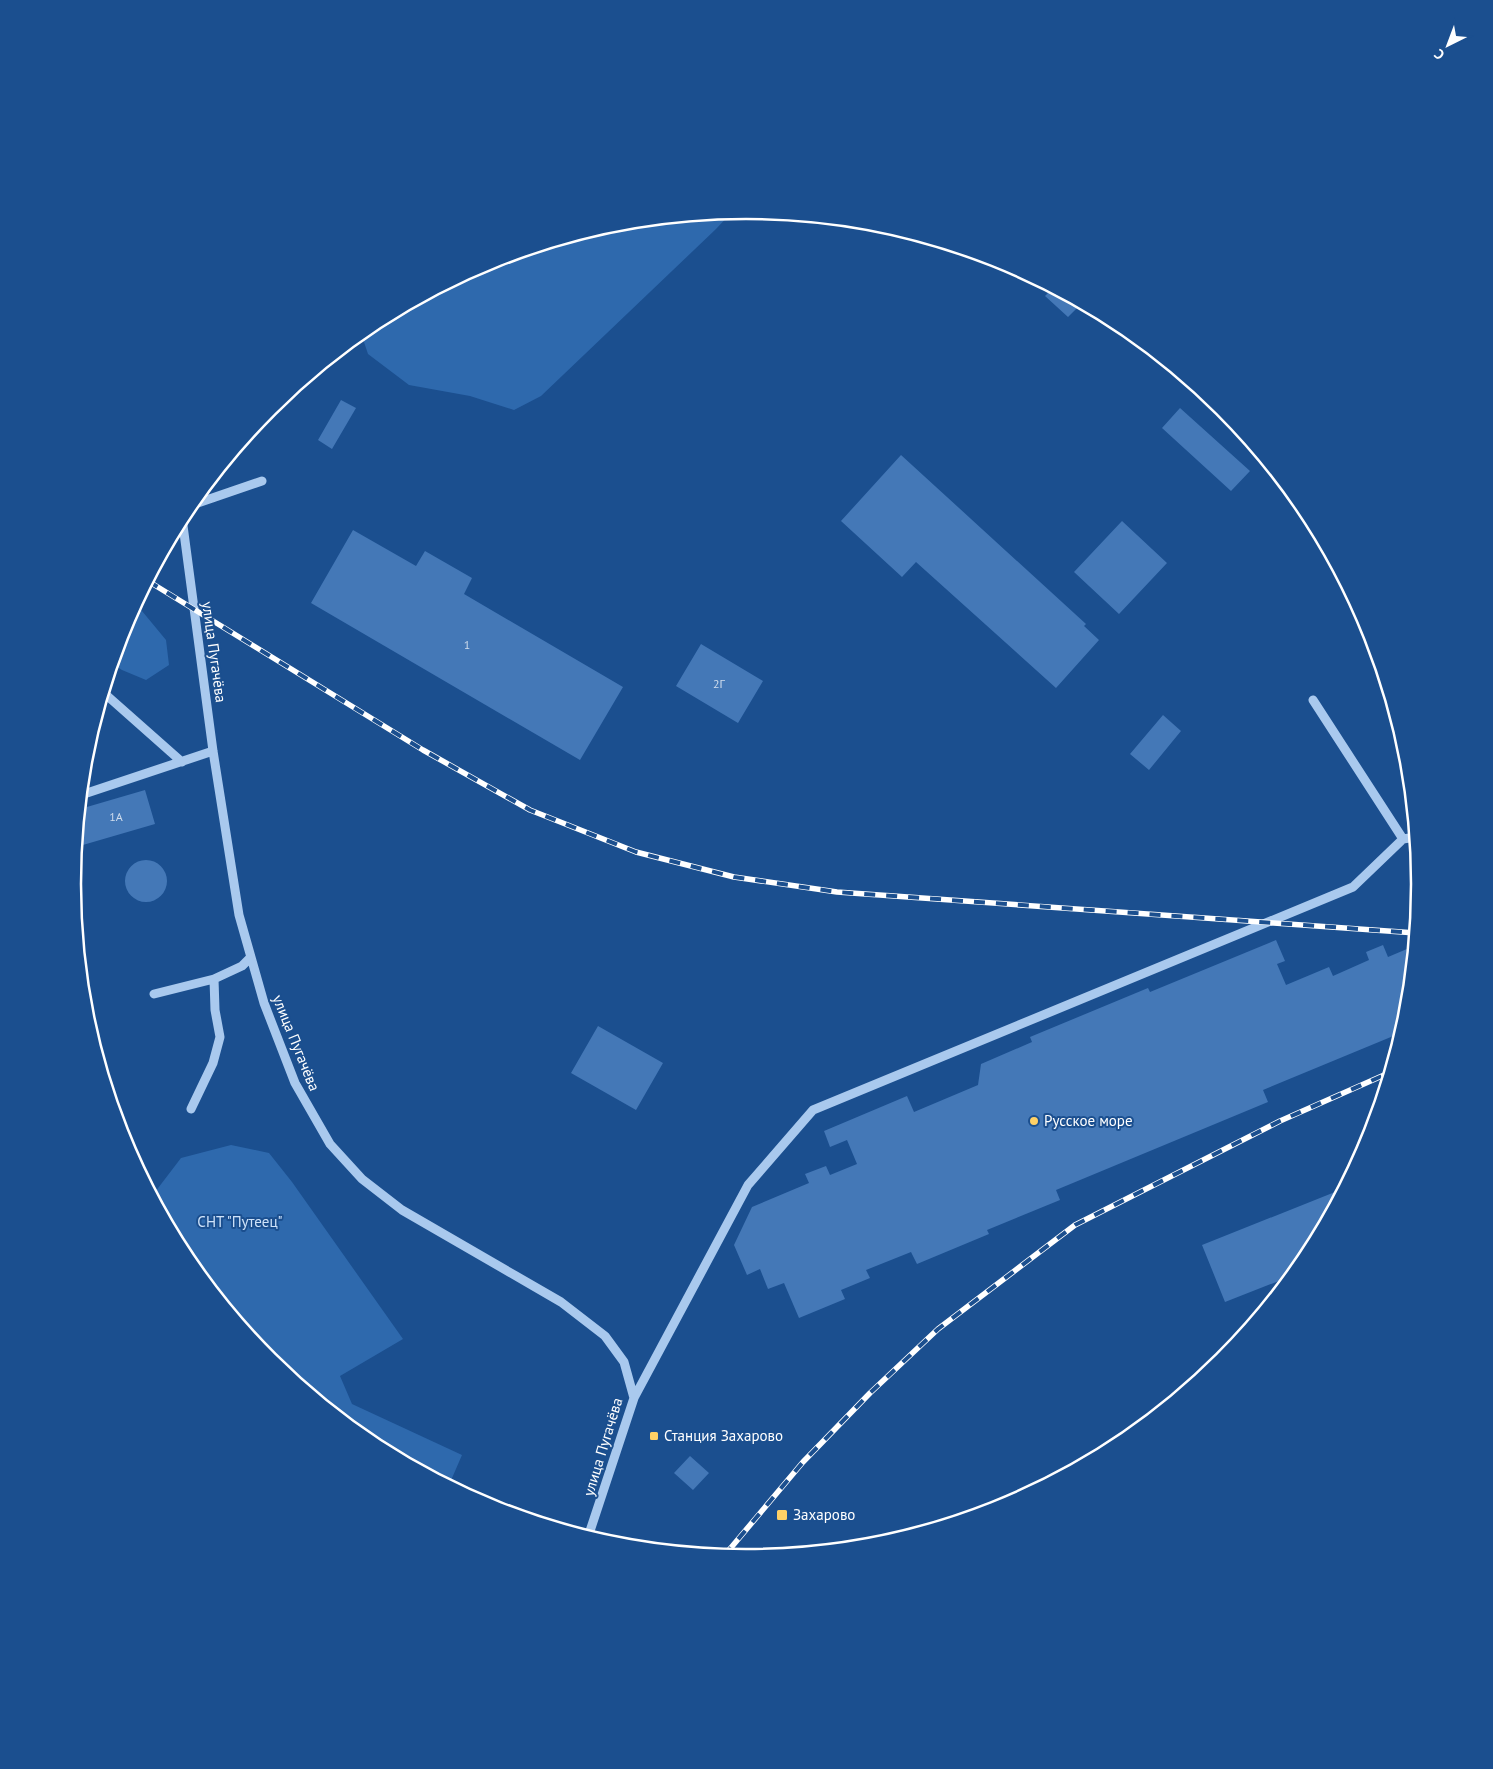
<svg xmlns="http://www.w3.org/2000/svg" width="1493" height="1769" viewBox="0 0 1493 1769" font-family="'PT Sans',sans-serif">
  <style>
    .green { fill: #2e69ad }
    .building { fill: #4478b7 }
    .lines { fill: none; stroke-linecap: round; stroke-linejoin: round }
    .minor { stroke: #a9c9ee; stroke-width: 9 }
    .rail-casing { stroke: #fff; stroke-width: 5.5 }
    .rail { stroke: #1b4f8f; stroke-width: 4; stroke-dasharray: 11; stroke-linecap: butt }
    .poi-dot { fill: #ffd166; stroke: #1b4f8f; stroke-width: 2 }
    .labels { text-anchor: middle; stroke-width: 4; stroke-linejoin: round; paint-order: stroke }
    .number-label { font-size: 12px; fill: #d0dded }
    .street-label { font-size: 15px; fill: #fff; stroke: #1b4f8f }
    .poi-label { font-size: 15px; fill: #fff; stroke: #1b4f8f; text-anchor: start }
    .park-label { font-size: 15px; fill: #cfe3fa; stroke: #1b4f8f }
    .rim { fill: none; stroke: #fff; stroke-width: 2.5 }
  </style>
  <rect width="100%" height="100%" fill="#1b4f8f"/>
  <path class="green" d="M 732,212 L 716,229 L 541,396 L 514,410 L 470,396 L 409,385 L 368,354 L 361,333 L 372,324 L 489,262 L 615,223 Z
    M 135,605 L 142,611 L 166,640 L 169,665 L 146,680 L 122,670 L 113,664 L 124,626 Z
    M 231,1145 L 269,1153 L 292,1182 L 403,1339 L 340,1376 L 352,1404 L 462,1455 L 449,1485 L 489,1507 L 372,1445 L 270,1361 L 186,1259 L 152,1196 L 181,1158 Z"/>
  <path class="building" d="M 1053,288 L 1082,303 L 1068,317 L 1045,296 Z
    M 341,400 L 356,408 L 332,449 L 318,440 Z
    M 1180,408 L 1250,471 L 1231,491 L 1162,428 Z
    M 901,455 L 1086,624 L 1084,626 L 1099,640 L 1056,688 L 916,562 L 902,577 L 841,521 Z
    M 1122,521 L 1167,563 L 1119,614 L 1074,572 Z
    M 353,530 L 416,566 L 425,551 L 472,578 L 464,594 L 623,687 L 580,760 L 311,603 Z
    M 701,644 L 763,681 L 738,723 L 676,686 Z
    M 1163,715 L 1181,731 L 1149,770 L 1130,754 Z
    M 145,790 L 155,824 L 76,847 L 80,809 Z
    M125 881a21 21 0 1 1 42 0a21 21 0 1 1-42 0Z
    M 1276,940 L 1285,961 L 1277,964 L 1286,985 L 1329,967 L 1333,976 L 1369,960 L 1366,952 L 1383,945 L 1388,957 L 1414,946 L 1407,1016 L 1403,1032 L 1263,1090 L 1268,1102 L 1056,1190 L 1060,1200 L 987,1230 L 989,1234 L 917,1264 L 911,1252 L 866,1270 L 870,1278 L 841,1290 L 845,1299 L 799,1318 L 784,1283 L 768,1289 L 760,1269 L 747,1275 L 734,1245 L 752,1207 L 809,1183 L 805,1174 L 826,1166 L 830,1175 L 857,1164 L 847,1140 L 830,1147 L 824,1131 L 907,1096 L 914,1112 L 978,1085 L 981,1064 L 1032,1042 L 1030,1037 L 1148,988 L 1150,992 Z
    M 598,1026 L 663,1063 L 636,1110 L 571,1073 Z
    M 1345,1188 L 1307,1259 L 1294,1275 L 1225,1302 L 1202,1245 Z
    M 690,1456 L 709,1473 L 693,1490 L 674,1473 Z
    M 911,1527 L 914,1535 L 878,1546 L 856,1548 Z"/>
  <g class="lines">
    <path class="minor" d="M 189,506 L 262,481
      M 182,518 L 213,751 L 239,915 L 264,1003 L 295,1083 L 330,1144 L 362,1179 L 402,1210 L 561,1302 L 605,1336 L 624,1362 L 634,1398 L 588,1537
      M 104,693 L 182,762
      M 81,795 L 213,751
      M 1403,839 L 1416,837
      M 154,994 L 214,979
      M 191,1109 L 213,1063 L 220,1037 L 215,1010 L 214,979 L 242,966 L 251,957
      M 634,1398 L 748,1185 L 813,1110 L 1353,887 L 1403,839 L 1313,700"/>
    <g class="rail-casing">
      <path id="rail" d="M 148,581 L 423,750 L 530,810 L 636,852 L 734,877 L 837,892 L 1416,933
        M 724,1556 L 803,1462 L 870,1393 L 938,1329 L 1075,1225 L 1280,1121 L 1391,1072"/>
    </g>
    <use href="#rail" class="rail"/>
  </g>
  <g class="poi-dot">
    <circle cx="1034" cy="1121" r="5"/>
    <rect x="649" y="1431" width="10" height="10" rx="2.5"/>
    <rect x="776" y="1509" width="12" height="12" rx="2.5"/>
  </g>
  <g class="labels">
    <g class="number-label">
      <text x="467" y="649">1</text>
      <text x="719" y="688">2Г</text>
      <text x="116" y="821">1А</text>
    </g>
    <g class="street-label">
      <text transform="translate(214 652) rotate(82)" y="5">улица Пугачёва</text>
      <text transform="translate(296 1043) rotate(68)" y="5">улица Пугачёва</text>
      <text transform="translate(603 1447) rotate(-73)" y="5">улица Пугачёва</text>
    </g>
    <g class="poi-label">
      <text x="1044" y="1126">Русское море</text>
      <text x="664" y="1441">Станция Захарово</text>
      <text x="793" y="1520">Захарово</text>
    </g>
    <g class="park-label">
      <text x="240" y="1227">СНТ "Путеец"</text>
    </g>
  </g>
  <path d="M0 0H1493V1769H0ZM81 884a665 665 0 1 1 1330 0a665 665 0 1 1-1330 0Z" fill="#1b4f8f" fill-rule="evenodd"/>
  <path class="rim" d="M81 884a665 665 0 1 1 1330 0a665 665 0 1 1-1330 0Z"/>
  <g transform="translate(1448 45) rotate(222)" stroke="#1b4f8f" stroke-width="4" paint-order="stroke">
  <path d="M0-4L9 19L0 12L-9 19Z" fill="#ffffff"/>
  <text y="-8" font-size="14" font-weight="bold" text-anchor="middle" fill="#ffffff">С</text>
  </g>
</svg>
